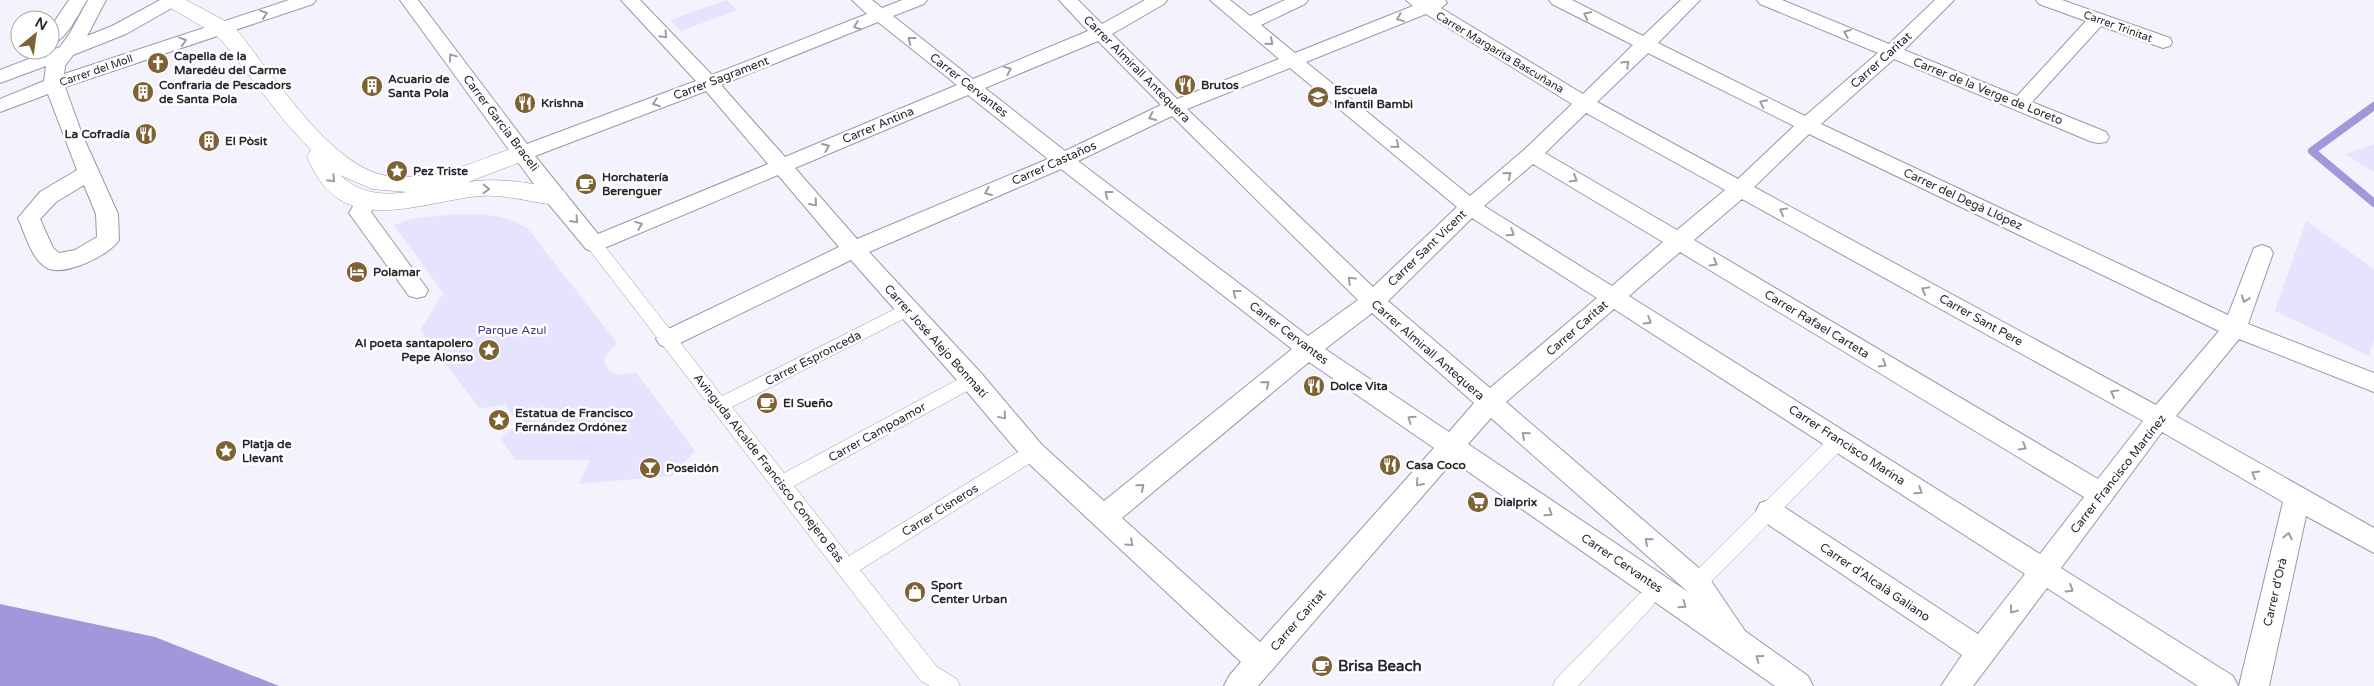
<svg xmlns="http://www.w3.org/2000/svg" width="2374" height="686" viewBox="0 0 2374 686" font-family="'Varela Round',sans-serif">
  <style>
    .green { fill: #e6e3ff }
    .water { fill: #a297db }
    .lines { fill: none; stroke-linecap: round; stroke-linejoin: round }
    .stream { stroke: #a297db; stroke-width: 8 }
    .pedestrian-casing { stroke: #9a97ad; stroke-width: 1 }
    .minor-casing { stroke: #9a97ad; stroke-width: 2 }
    .tertiary-casing { stroke: #9a97ad; stroke-width: 1 }
    .pedestrian { fill: #fff; fill-rule: evenodd }
    .minor { fill: #fff; fill-rule: evenodd }
    .tertiary { fill: #fff; fill-rule: evenodd }
    .oneway { stroke: #9e9ea2 }
    .labels { text-anchor: middle; stroke-width: 5; stroke-linejoin: round; paint-order: stroke }
    .far-street-label { font-size: 11px; fill: #282730; stroke: #fff }
    .poi-label { font-size: 12px; font-weight: bold; fill: #282730; stroke: #fff; text-anchor: start }
    .street-label { font-size: 12px; fill: #282730; stroke: #fff }
    .park-label { font-size: 12px; fill: #4c3888; stroke: #fff }
    .near-poi-label { font-size: 15px; font-weight: bold; fill: #282730; stroke: #fff; text-anchor: start }
  </style>
  <rect width="100%" height="100%" fill="#f4f3fd"/>
  <path class="green" d="M 727,0 L 737,10 L 681,31 L 670,20 Z
    M 2374,144 L 2374,172 L 2345,154 Z
    M 456,214 C 483,214 505,214 528,229 L 618,344 L 610,350 L 604,360 C 609,377 621,376 636,372 L 695,451 L 672,476 L 579,484 L 590,460 L 515,460 L 501,439 L 517,425 L 506,404 L 480,409 L 422,333 L 421,329 L 443,293 L 394,225 L 412,219 Z
    M 2306,221 L 2374,269 L 2374,339 L 2369,356 L 2275,311 Z"/>
  <path class="water" d="M 0,604 L 155,637 L 279,686 L 0,686 Z"/>
  <g class="lines">
    <path class="stream" d="M 2374,106 L 2312,151 L 2374,203"/>
    <g class="pedestrian-casing">
      <path id="pedestrian" d="M 594,238 L 600,240 L 722,396 L 901,306 L 907,304 L 913,306 L 916,310 L 913,314 L 732,407 L 784,473 L 966,375 L 972,373 L 978,375 L 981,380 L 978,385 L 794,486 L 849,556 L 1026,447 L 1033,444 L 1040,447 L 1042,452 L 1040,457 L 860,570 L 937,667 L 957,679 L 960,686 L 930,686 L 921,681 L 588,248 L 586,244 L 588,240 Z
        M 1839,433 L 1846,435 L 1848,440 L 1846,445 L 1704,589 L 1697,592 L 1690,589 L 1687,583 L 1690,577 L 1832,435 Z
        M 1646,591 L 1653,594 L 1656,600 L 1653,606 L 1578,686 L 1553,686 L 1556,679 L 1639,594 Z"/>
    </g>
    <g class="minor-casing">
      <path id="minor" d="M 69,0 L 87,0 C 78,14 67,40 50,45 L 50,28 Z
        M 88,0 L 106,0 L 87,36 L 112,26 L 160,0 L 182,0 L 179,4 L 126,34 L 73,55 L 65,66 L 64,74 L 289,0 L 316,0 L 313,4 L 65,87 L 82,134 L 118,214 L 119,240 C 110,255 64,277 47,268 C 31,259 25,233 18,218 L 40,192 L 77,170 L 48,94 L 0,112 L 0,99 L 44,81 L 46,66 L 0,83 L 0,70 L 60,47 L 70,33 ZM 84,185 L 96,214 L 97,237 L 75,250 L 59,253 L 53,248 L 40,219 L 56,202 Z
        M 400,0 L 418,0 L 527,144 L 696,81 L 621,0 L 640,0 L 712,75 L 867,14 L 852,0 L 872,0 L 882,8 L 902,0 L 927,0 L 924,4 L 893,16 L 973,79 L 1088,31 L 1059,0 L 1078,0 L 1102,24 L 1145,0 L 1167,0 L 1164,4 L 1112,34 L 1177,99 L 1279,59 L 1210,0 L 1230,0 L 1250,16 L 1285,0 L 1308,0 L 1305,4 L 1261,25 L 1295,53 L 1413,6 L 1406,0 L 1445,0 L 1447,3 L 1441,8 L 1583,94 L 1633,45 L 1552,4 L 1549,0 L 1572,0 L 1643,36 L 1681,0 L 1700,0 L 1658,43 L 1805,116 L 1878,53 L 1760,4 L 1757,0 L 1782,0 L 1889,44 L 1935,0 L 1954,0 L 1904,50 L 2017,96 L 2086,21 L 2039,4 L 2036,0 L 2062,0 L 2170,38 L 2172,42 L 2170,46 L 2163,48 L 2101,26 L 2032,102 L 2106,132 L 2109,137 L 2106,142 L 2099,143 L 2092,142 L 1894,59 L 1821,124 L 2228,315 L 2254,248 L 2262,245 L 2270,248 L 2273,253 L 2248,324 L 2374,373 L 2374,392 L 2239,339 L 2176,416 L 2374,528 L 2374,553 L 2306,516 L 2269,686 L 2239,686 L 2283,502 L 2162,432 L 2061,568 L 2233,676 L 2238,686 L 2198,686 L 2047,588 L 1973,686 L 1941,686 L 1962,655 L 1760,519 L 1756,511 L 1760,503 L 1769,500 L 1778,503 L 1978,634 L 2025,574 L 1614,309 L 1506,402 L 1707,575 L 1745,631 L 1808,676 L 1813,686 L 1775,686 L 1453,461 L 1258,686 L 1224,686 L 1229,676 L 1241,662 L 1024,459 L 963,387 L 851,260 L 676,345 L 668,348 L 660,345 L 656,339 L 660,333 L 839,247 L 778,175 L 602,249 L 594,252 L 586,249 L 547,202 ZM 1426,14 L 1572,104 L 1525,149 L 1470,196 L 1306,62 ZM 878,22 L 957,85 L 785,157 L 721,85 ZM 1098,41 L 1161,105 L 1065,151 L 985,88 ZM 1648,53 L 1794,126 L 1738,179 L 1597,102 ZM 1290,68 L 1457,207 L 1373,287 L 1187,109 ZM 706,91 L 768,164 L 598,234 L 535,156 ZM 968,95 L 1048,159 L 857,239 L 795,168 ZM 1586,113 L 1725,190 L 1677,230 L 1545,153 ZM 1172,116 L 1358,300 L 1308,336 L 1078,161 ZM 1809,134 L 2219,331 L 2156,405 L 1754,187 ZM 1533,164 L 1663,242 L 1612,286 L 1484,206 ZM 1061,169 L 1292,349 L 1104,501 L 1042,445 L 981,373 L 869,252 ZM 1742,199 L 2143,421 L 2098,479 L 1694,240 ZM 1472,218 L 1597,298 L 1490,388 L 1388,301 ZM 1680,252 L 2084,497 L 2040,554 L 1629,296 ZM 1372,313 L 1474,403 L 1449,432 L 1325,349 ZM 1309,362 L 1434,448 L 1260,642 L 1122,518 ZM 1491,418 L 1687,591 L 1688,592 L 1468,444 Z
        M 367,194 L 375,196 L 378,201 L 371,212 L 428,290 L 425,296 L 417,298 L 409,296 L 349,213 L 359,196 Z"/>
    </g>
    <g class="tertiary-casing">
      <path id="tertiary" d="M 160,0 L 186,0 L 229,23 L 238,31 C 270,72 328,160 379,174 C 397,180 421,176 439,173 C 468,167 495,153 523,145 L 531,148 L 535,153 L 531,158 L 468,182 C 499,177 533,183 564,191 L 567,197 L 564,203 L 555,205 C 530,202 504,194 479,196 C 414,203 339,240 307,156 L 311,150 L 286,123 L 222,41 L 213,33 L 164,4 ZM 340,175 L 372,189 L 407,192 C 381,196 359,193 340,175 Z"/>
    </g>
    <use href="#pedestrian" class="pedestrian"/>
    <use href="#minor" class="minor"/>
    <use href="#tertiary" class="tertiary"/>
  </g>
  <defs><path id="oneway-chevron" d="M-2-3.5L2.5 0L-2 3.5" fill="none" stroke-width="1.6" stroke-linecap="round" stroke-linejoin="round" transform="scale(1.25)"/></defs>
  <g class="oneway">
    <use href="#oneway-chevron" transform="translate(264 14) rotate(-18)"/>
    <use href="#oneway-chevron" transform="translate(1587 15) rotate(-153)"/>
    <use href="#oneway-chevron" transform="translate(1400 18) rotate(158)"/>
    <use href="#oneway-chevron" transform="translate(857 26) rotate(159)"/>
    <use href="#oneway-chevron" transform="translate(1847 33) rotate(-158)"/>
    <use href="#oneway-chevron" transform="translate(664 35) rotate(47)"/>
    <use href="#oneway-chevron" transform="translate(911 40) rotate(-142)"/>
    <use href="#oneway-chevron" transform="translate(183 41) rotate(-18)"/>
    <use href="#oneway-chevron" transform="translate(1270 42) rotate(40)"/>
    <use href="#oneway-chevron" transform="translate(452 57) rotate(-127)"/>
    <use href="#oneway-chevron" transform="translate(1626 64) rotate(-44)"/>
    <use href="#oneway-chevron" transform="translate(1008 70) rotate(-22)"/>
    <use href="#oneway-chevron" transform="translate(656 103) rotate(160)"/>
    <use href="#oneway-chevron" transform="translate(1763 103) rotate(-154)"/>
    <use href="#oneway-chevron" transform="translate(1152 117) rotate(155)"/>
    <use href="#oneway-chevron" transform="translate(1396 145) rotate(40)"/>
    <use href="#oneway-chevron" transform="translate(826 147) rotate(-23)"/>
    <use href="#oneway-chevron" transform="translate(1508 175) rotate(-40)"/>
    <use href="#oneway-chevron" transform="translate(332 179) rotate(46)"/>
    <use href="#oneway-chevron" transform="translate(1574 179) rotate(31)"/>
    <use href="#oneway-chevron" transform="translate(486 189) rotate(2)"/>
    <use href="#oneway-chevron" transform="translate(988 192) rotate(157)"/>
    <use href="#oneway-chevron" transform="translate(1108 194) rotate(-142)"/>
    <use href="#oneway-chevron" transform="translate(814 203) rotate(49)"/>
    <use href="#oneway-chevron" transform="translate(1783 211) rotate(-151)"/>
    <use href="#oneway-chevron" transform="translate(575 220) rotate(48)"/>
    <use href="#oneway-chevron" transform="translate(639 225) rotate(-22)"/>
    <use href="#oneway-chevron" transform="translate(1511 233) rotate(33)"/>
    <use href="#oneway-chevron" transform="translate(1714 263) rotate(31)"/>
    <use href="#oneway-chevron" transform="translate(1351 280) rotate(-136)"/>
    <use href="#oneway-chevron" transform="translate(1925 290) rotate(-151)"/>
    <use href="#oneway-chevron" transform="translate(1236 293) rotate(-142)"/>
    <use href="#oneway-chevron" transform="translate(2245 299) rotate(110)"/>
    <use href="#oneway-chevron" transform="translate(1648 321) rotate(32)"/>
    <use href="#oneway-chevron" transform="translate(1883 364) rotate(31)"/>
    <use href="#oneway-chevron" transform="translate(1266 384) rotate(-40)"/>
    <use href="#oneway-chevron" transform="translate(2114 393) rotate(-151)"/>
    <use href="#oneway-chevron" transform="translate(1003 416) rotate(50)"/>
    <use href="#oneway-chevron" transform="translate(1411 419) rotate(-145)"/>
    <use href="#oneway-chevron" transform="translate(1525 435) rotate(-139)"/>
    <use href="#oneway-chevron" transform="translate(2023 447) rotate(31)"/>
    <use href="#oneway-chevron" transform="translate(2255 474) rotate(-150)"/>
    <use href="#oneway-chevron" transform="translate(1419 483) rotate(131)"/>
    <use href="#oneway-chevron" transform="translate(1141 487) rotate(-40)"/>
    <use href="#oneway-chevron" transform="translate(1919 491) rotate(33)"/>
    <use href="#oneway-chevron" transform="translate(1549 513) rotate(34)"/>
    <use href="#oneway-chevron" transform="translate(2288 536) rotate(-77)"/>
    <use href="#oneway-chevron" transform="translate(1648 541) rotate(-139)"/>
    <use href="#oneway-chevron" transform="translate(1130 543) rotate(42)"/>
    <use href="#oneway-chevron" transform="translate(2070 589) rotate(32)"/>
    <use href="#oneway-chevron" transform="translate(1683 605) rotate(35)"/>
    <use href="#oneway-chevron" transform="translate(2013 610) rotate(127)"/>
    <use href="#oneway-chevron" transform="translate(1759 658) rotate(-144)"/>
  </g>
  <defs>
    <g id="church-disc" transform="scale(1.125)"><circle r="9.5" fill="#7d6334" stroke="#fff"/><path d="M-1.2-6h2.4v3.5h3.3v2.4h-3.3V6h-2.4V-.1h-3.3v-2.4h3.3Z" fill="#fff"/></g>
    <g id="restaurant-disc" transform="scale(1.125)"><circle r="9.5" fill="#7d6334" stroke="#fff"/><path d="M-5-6h1v4h1v-4h1v4h1v-4h1v5L-1.5 .5V6h-2V.5L-5-1ZM5-6V6H3V1.5H1.5Q1.5-4 5-6Z" fill="#fff"/></g>
    <g id="building-disc" transform="scale(1.125)"><circle r="9.5" fill="#7d6334" stroke="#fff"/><path d="M-4-6H4V6H1V3H-1V6H-4ZM-2.5-4.3h1.7v1.8h-1.7ZM.8-4.3h1.7v1.8H.8ZM-2.5-1h1.7V.8h-1.7ZM.8-1h1.7V.8H.8Z" fill="#fff"/></g>
    <g id="school-disc" transform="scale(1.125)"><circle r="9.5" fill="#7d6334" stroke="#fff"/><path d="M0-5L7-2L0 1L-7-2ZM-4 1L0 2.5L4 1V4Q0 6-4 4Z" fill="#fff"/></g>
    <g id="sight-disc" transform="scale(1.125)"><circle r="9.5" fill="#7d6334" stroke="#fff"/><path d="M0-6L1.8-2.2L6-1.7L2.9 1.2L3.7 5.4L0 3.3L-3.7 5.4L-2.9 1.2L-6-1.7L-1.8-2.2Z" fill="#fff"/></g>
    <g id="cafe-disc" transform="scale(1.125)"><circle r="9.5" fill="#7d6334" stroke="#fff"/><path d="M-5.5-4.5H6V0H3Q3 3.5 0 3.5H-2.5Q-5.5 3.5-5.5 0ZM3-3.2v2h1.7v-2ZM-6 4.5H4V6H-6Z" fill="#fff"/></g>
    <g id="hotel-disc" transform="scale(1.125)"><circle r="9.5" fill="#7d6334" stroke="#fff"/><path d="M-6-4.5h1.5V1H6V5H4.5V3h-9V5H-6ZM-4 0a1.8 1.8 0 1 1 3.6 0ZM.5 0V-2.5h3Q6-2.5 6 0Z" fill="#fff"/></g>
    <g id="bar-disc" transform="scale(1.125)"><circle r="9.5" fill="#7d6334" stroke="#fff"/><path d="M-6-5H6L.8 .8V4.5H3.5V6h-7V4.5H-.8V.8Z" fill="#fff"/></g>
    <g id="supermarket-disc" transform="scale(1.125)"><circle r="9.5" fill="#7d6334" stroke="#fff"/><path d="M-6-5.5h2.5l.6 2H6L4.5 2H-2.5L-4.4-4H-6ZM-1.5 3.2a1.3 1.3 0 1 0 .1 0ZM3 3.2a1.3 1.3 0 1 0 .1 0Z" fill="#fff"/></g>
    <g id="shop-disc" transform="scale(1.125)"><circle r="9.5" fill="#7d6334" stroke="#fff"/><path d="M-5-2.5h2.3a2.7 3.5 0 0 1 5.4 0H5L5.5 6h-11ZM-1.5-2.5h3a1.5 2.3 0 0 0-3 0Z" fill="#fff"/></g>
  </defs>
  <g fill-rule="evenodd">
    <use href="#church-disc" x="158" y="63"/>
    <use href="#restaurant-disc" x="1185" y="85"/>
    <use href="#building-disc" x="372" y="86"/>
    <use href="#building-disc" x="143" y="92"/>
    <use href="#school-disc" x="1318" y="97"/>
    <use href="#restaurant-disc" x="525" y="103"/>
    <use href="#restaurant-disc" x="146" y="134"/>
    <use href="#building-disc" x="209" y="141"/>
    <use href="#sight-disc" x="397" y="171"/>
    <use href="#cafe-disc" x="586" y="184"/>
    <use href="#hotel-disc" x="357" y="272"/>
    <use href="#sight-disc" x="489" y="350"/>
    <use href="#restaurant-disc" x="1314" y="386"/>
    <use href="#cafe-disc" x="767" y="403"/>
    <use href="#sight-disc" x="499" y="420"/>
    <use href="#sight-disc" x="226" y="451"/>
    <use href="#restaurant-disc" x="1390" y="465"/>
    <use href="#bar-disc" x="650" y="468"/>
    <use href="#supermarket-disc" x="1478" y="502"/>
    <use href="#shop-disc" x="915" y="592"/>
    <use href="#cafe-disc" x="1322" y="666"/>
  </g>
  <g class="labels">
    <g class="far-street-label">
      <text transform="translate(2118 26) rotate(20)" y="4">Carrer Trinitat</text>
      <text transform="translate(1500 52) rotate(31)" y="4">Carrer Margarita Bascuñana</text>
      <text transform="translate(96 70) rotate(-19)" y="4">Carrer del Moll</text>
    </g>
    <g class="poi-label">
      <text x="174" y="60">Capella de la<tspan x="174" dy="14">Maredéu del Carme</tspan></text>
      <text x="388" y="83">Acuario de<tspan x="388" dy="14">Santa Pola</tspan></text>
      <text x="159" y="89">Confraria de Pescadors<tspan x="159" dy="14">de Santa Pola</tspan></text>
      <text x="1201" y="89">Brutos</text>
      <text x="1334" y="94">Escuela<tspan x="1334" dy="14">Infantil Bambi</tspan></text>
      <text x="541" y="107">Krishna</text>
      <text x="130" y="138" text-anchor="end">La Cofradía</text>
      <text x="225" y="145">El Pòsit</text>
      <text x="413" y="175">Pez Triste</text>
      <text x="602" y="181">Horchatería<tspan x="602" dy="14">Berenguer</tspan></text>
      <text x="373" y="276">Polamar</text>
      <text x="473" y="347" text-anchor="end">Al poeta santapolero<tspan x="473" dy="14">Pepe Alonso</tspan></text>
      <text x="1330" y="390">Dolce Vita</text>
      <text x="783" y="407">El Sueño</text>
      <text x="515" y="417">Estatua de Francisco<tspan x="515" dy="14">Fernández Ordónez</tspan></text>
      <text x="242" y="448">Platja de<tspan x="242" dy="14">Llevant</tspan></text>
      <text x="1406" y="469">Casa Coco</text>
      <text x="666" y="472">Poseidón</text>
      <text x="1494" y="506">Dialprix</text>
      <text x="931" y="589">Sport<tspan x="931" dy="14">Center Urban</tspan></text>
    </g>
    <g class="street-label">
      <text transform="translate(1881 60) rotate(-42)" y="4">Carrer Caritat</text>
      <text transform="translate(1137 69) rotate(45)" y="4">Carrer Almirall Antequera</text>
      <text transform="translate(721 78) rotate(-21)" y="4">Carrer Sagrament</text>
      <text transform="translate(969 85) rotate(38)" y="4">Carrer Cervantes</text>
      <text transform="translate(1988 91) rotate(22)" y="4">Carrer de la Verge de Loreto</text>
      <text transform="translate(501 123) rotate(53)" y="4">Carrer Garcia Braceli</text>
      <text transform="translate(878 125) rotate(-23)" y="4">Carrer Antina</text>
      <text transform="translate(1054 163) rotate(-24)" y="4">Carrer Castaños</text>
      <text transform="translate(1963 199) rotate(25)" y="4">Carrer del Degà Llópez</text>
      <text transform="translate(1427 248) rotate(-44)" y="4">Carrer Sant Vicent</text>
      <text transform="translate(1981 320) rotate(29)" y="4">Carrer Sant Pere</text>
      <text transform="translate(1817 324) rotate(31)" y="4">Carrer Rafael Carteta</text>
      <text transform="translate(1577 328) rotate(-41)" y="4">Carrer Caritat</text>
      <text transform="translate(1289 333) rotate(37)" y="4">Carrer Cervantes</text>
      <text transform="translate(936 341) rotate(48)" y="4">Carrer José Alejo Bonmatí</text>
      <text transform="translate(1428 350) rotate(41)" y="4">Carrer Almirall Antequera</text>
      <text transform="translate(813 358) rotate(-27)" y="4">Carrer Espronceda</text>
      <text transform="translate(877 432) rotate(-29)" y="4">Carrer Campoamor</text>
      <text transform="translate(1847 445) rotate(33)" y="4">Carrer Francisco Marina</text>
      <text transform="translate(769 468) rotate(52)" y="4">Avinguda Alcalde Francisco Conejero Bas</text>
      <text transform="translate(2118 474) rotate(-52)" y="4">Carrer Francisco Martínez</text>
      <text transform="translate(940 510) rotate(-32)" y="4">Carrer Cisneros</text>
      <text transform="translate(1622 563) rotate(34)" y="4">Carrer Cervantes</text>
      <text transform="translate(1875 582) rotate(34)" y="4">Carrer d'Alcalà Galiano</text>
      <text transform="translate(2275 592) rotate(-77)" y="4">Carrer d'Orà</text>
      <text transform="translate(1298 620) rotate(-49)" y="4">Carrer Caritat</text>
    </g>
    <g class="park-label">
      <text x="512" y="334">Parque Azul</text>
    </g>
    <g class="near-poi-label">
      <text x="1338" y="671">Brisa Beach</text>
    </g>
  </g>
  <g transform="translate(35 35) rotate(29)"><circle r="24" fill="#ffffff" stroke="#a9a9ac"/>
  <path d="M0-4L9 19L0 12L-9 19Z" fill="#7d6334"/>
  <text y="-8" font-size="14" font-weight="bold" text-anchor="middle" fill="#282730">N</text>
  </g>
</svg>
